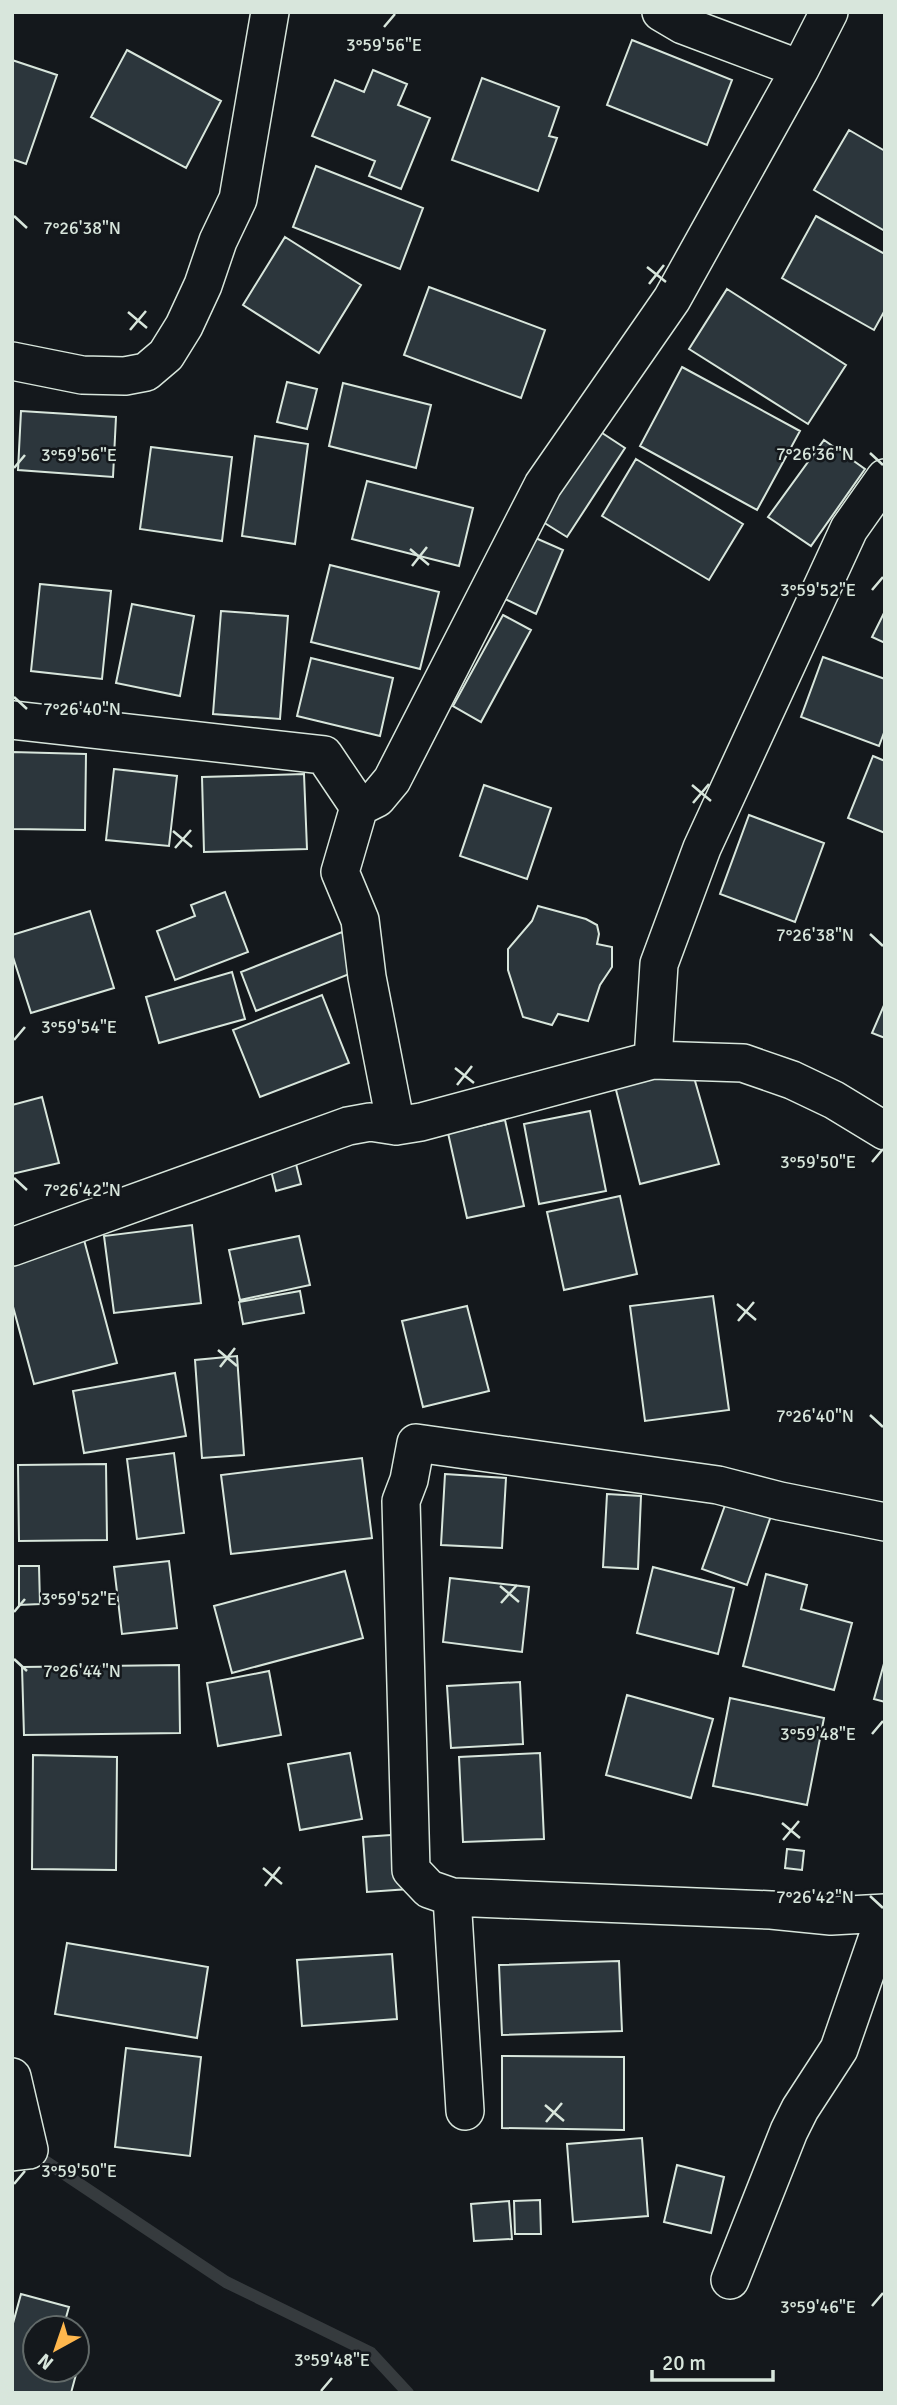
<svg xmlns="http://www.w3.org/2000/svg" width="897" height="2405" viewBox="0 0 897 2405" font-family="Signika,sans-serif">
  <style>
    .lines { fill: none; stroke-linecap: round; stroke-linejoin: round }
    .stream { stroke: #363b3e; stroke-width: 12 }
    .building { fill: #2c363c; stroke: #d8e6dc; stroke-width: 2 }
    .minor-casing { stroke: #d8e6dc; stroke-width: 40 }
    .minor { stroke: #14181c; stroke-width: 37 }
    .ticks { fill: none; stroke: #d8e6dc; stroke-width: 2.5 }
    .ticks-label { font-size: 18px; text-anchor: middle; fill: #d8e6dc; stroke: #14181c; stroke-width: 5; stroke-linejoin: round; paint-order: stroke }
  </style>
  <rect width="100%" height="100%" fill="#14181c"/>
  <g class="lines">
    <path class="stream" d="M 30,2151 L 226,2282 L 371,2353 L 408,2393"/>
  </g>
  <path class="building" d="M 632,40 L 732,80 L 707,145 L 607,105 Z
    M 127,50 L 221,101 L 186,168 L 91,117 Z
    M 12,60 L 57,75 L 26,164 L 12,159 Z
    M 373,70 L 407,84 L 398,105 L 430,118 L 401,189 L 369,176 L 375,161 L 312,136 L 335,80 L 364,92 Z
    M 482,78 L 559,107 L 549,136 L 557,138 L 538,191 L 452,160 Z
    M 849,130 L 885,151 L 885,231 L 814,190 Z
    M 316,166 L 423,208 L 400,269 L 293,227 Z
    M 816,216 L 885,254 L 885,310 L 874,330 L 782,278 Z
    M 285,237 L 361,285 L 319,353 L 243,305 Z
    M 429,287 L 545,330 L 521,398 L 404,355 Z
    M 727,289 L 846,365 L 808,424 L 689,349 Z
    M 682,367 L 800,431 L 757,510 L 640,446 Z
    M 287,382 L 317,389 L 307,429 L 277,422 Z
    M 343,383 L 431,405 L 416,468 L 329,446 Z
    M 21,411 L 116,417 L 113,477 L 18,470 Z
    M 593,427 L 625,448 L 567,537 L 535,517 Z
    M 255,436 L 308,444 L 295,544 L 242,536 Z
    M 824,440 L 865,469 L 811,546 L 768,517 Z
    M 151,447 L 232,457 L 222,541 L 140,529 Z
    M 636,459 L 743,524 L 709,580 L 602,516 Z
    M 367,481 L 473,508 L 459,566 L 352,539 Z
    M 531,536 L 563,550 L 536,614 L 503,598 Z
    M 330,565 L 439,592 L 420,669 L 311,642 Z
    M 40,584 L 111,591 L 102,679 L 31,671 Z
    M 132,604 L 194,616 L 180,696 L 116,683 Z
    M 221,611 L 288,616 L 280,719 L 213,714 Z
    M 885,611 L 885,643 L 872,637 Z
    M 503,615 L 531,630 L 481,722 L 453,706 Z
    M 823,657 L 885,679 L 885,730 L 879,746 L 801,717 Z
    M 311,658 L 393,678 L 380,736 L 297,716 Z
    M 12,752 L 86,754 L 85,830 L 12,829 Z
    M 873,756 L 885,761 L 885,833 L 848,818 Z
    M 114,769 L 177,776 L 169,846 L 106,840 Z
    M 304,774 L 307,849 L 204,852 L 202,777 Z
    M 484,785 L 551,808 L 527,879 L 460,856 Z
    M 749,815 L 824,843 L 795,922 L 720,894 Z
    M 225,892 L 248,952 L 175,980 L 157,931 L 195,916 L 191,905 Z
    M 538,906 L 586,919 L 597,925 L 599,934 L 597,944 L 612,947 L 612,967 L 600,985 L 588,1021 L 558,1014 L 552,1025 L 523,1017 L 508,970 L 508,949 L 532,921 Z
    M 90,911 L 114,988 L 31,1013 L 12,954 L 12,935 Z
    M 342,932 L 357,971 L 256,1011 L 241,972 Z
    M 232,972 L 245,1019 L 159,1043 L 146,997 Z
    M 322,995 L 349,1063 L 260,1097 L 233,1030 Z
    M 885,1003 L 885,1038 L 872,1033 Z
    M 691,1067 L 719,1164 L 640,1184 L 615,1086 Z
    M 42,1097 L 59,1163 L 12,1174 L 12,1105 Z
    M 590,1111 L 606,1191 L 539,1204 L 524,1124 Z
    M 505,1120 L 524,1206 L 467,1218 L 448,1133 Z
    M 294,1156 L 301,1184 L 276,1191 L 269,1162 Z
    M 620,1196 L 637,1274 L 564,1290 L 547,1212 Z
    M 192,1225 L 201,1303 L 114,1313 L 104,1236 Z
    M 83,1236 L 117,1363 L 34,1384 L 12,1303 L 12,1255 Z
    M 299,1236 L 310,1285 L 240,1300 L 229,1250 Z
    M 300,1291 L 304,1313 L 243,1324 L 239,1302 Z
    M 713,1296 L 729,1410 L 645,1421 L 630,1306 Z
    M 467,1306 L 489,1391 L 423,1407 L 402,1321 Z
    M 237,1356 L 244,1455 L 202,1458 L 195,1360 Z
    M 175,1373 L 186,1436 L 84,1453 L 73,1391 Z
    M 174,1453 L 184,1533 L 137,1539 L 127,1459 Z
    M 362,1458 L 372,1538 L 231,1554 L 221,1475 Z
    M 106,1464 L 107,1540 L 19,1541 L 18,1465 Z
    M 445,1474 L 506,1478 L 502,1548 L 441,1545 Z
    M 607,1494 L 641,1496 L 638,1569 L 603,1567 Z
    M 728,1497 L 772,1513 L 747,1585 L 702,1569 Z
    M 169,1561 L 177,1628 L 122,1634 L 114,1567 Z
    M 19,1566 L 39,1566 L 40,1604 L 19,1605 Z
    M 653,1567 L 734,1588 L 718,1654 L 637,1633 Z
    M 345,1571 L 363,1638 L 232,1673 L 214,1606 Z
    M 766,1574 L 807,1585 L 801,1609 L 852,1623 L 834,1690 L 743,1666 Z
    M 450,1578 L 529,1587 L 522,1652 L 443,1642 Z
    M 885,1660 L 885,1702 L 874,1699 Z
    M 179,1665 L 180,1733 L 24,1735 L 22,1667 Z
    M 269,1671 L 281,1735 L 218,1746 L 207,1683 Z
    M 520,1682 L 523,1744 L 451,1748 L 447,1686 Z
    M 627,1695 L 713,1719 L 691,1798 L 606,1775 Z
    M 730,1698 L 824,1718 L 807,1805 L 713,1786 Z
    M 350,1753 L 362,1819 L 300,1830 L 288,1764 Z
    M 540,1753 L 544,1839 L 463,1842 L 459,1757 Z
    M 33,1755 L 117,1757 L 116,1870 L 32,1869 Z
    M 405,1834 L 409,1889 L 367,1892 L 363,1837 Z
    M 787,1849 L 804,1851 L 802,1870 L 785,1868 Z
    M 67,1943 L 208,1967 L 197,2038 L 55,2014 Z
    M 392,1954 L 397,2019 L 302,2026 L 297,1960 Z
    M 619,1961 L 622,2031 L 502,2035 L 499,1965 Z
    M 126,2048 L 201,2057 L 190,2156 L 115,2147 Z
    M 502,2056 L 624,2057 L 624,2130 L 502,2128 Z
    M 642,2138 L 648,2216 L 573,2222 L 567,2144 Z
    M 677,2165 L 724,2177 L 711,2233 L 664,2222 Z
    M 540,2200 L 541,2234 L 515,2234 L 514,2201 Z
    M 509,2201 L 512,2239 L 474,2241 L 471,2204 Z
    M 21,2294 L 69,2307 L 63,2328 L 35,2328 L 35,2370 L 77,2370 L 77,2339 L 85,2341 L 71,2393 L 12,2393 L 12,2327 Z"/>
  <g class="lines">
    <g class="minor-casing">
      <path id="minor" d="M 661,12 L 683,25 L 800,69
        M 12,361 L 82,375 L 125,376 L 146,372 L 166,355 L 184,326 L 203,285 L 218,241 L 238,199 L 270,12
        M 12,720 L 324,755 L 359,807 L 377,798 L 392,780 L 543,485 L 672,299 L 800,69 L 829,12
        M 359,807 L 340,872 L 360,920 L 367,977 L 396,1126
        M 653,1060 L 659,964 L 702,848 L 849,529 L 885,478
        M 12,1247 L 348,1126 L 370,1122 L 396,1126 L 421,1122 L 653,1060 L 743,1063 L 792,1080 L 834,1100 L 885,1131
        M 885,1522 L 780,1501 L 718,1485 L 416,1443 L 409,1480 L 401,1501 L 411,1870 L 429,1889 L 452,1897 L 771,1910 L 831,1916 L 885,1913
        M 452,1897 L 465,2111
        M 12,2077 L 29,2150 L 12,2152
        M 730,2280 L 789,2131 L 800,2109 L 839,2049 L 885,1916"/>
    </g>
    <use href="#minor" class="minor"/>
  </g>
  <path class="ticks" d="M 384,27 L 395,14M 14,216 L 27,228M 647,267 L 666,282M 649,284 L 664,265M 128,312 L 147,328M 130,330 L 146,311M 870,453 L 883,465M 14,468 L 25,455M 410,549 L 429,565M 412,566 L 427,547M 872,590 L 883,577M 14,697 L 27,709M 692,785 L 711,801M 693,803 L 709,784M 173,831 L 192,847M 175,848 L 191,830M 870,934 L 883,946M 14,1040 L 25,1027M 455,1068 L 474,1083M 457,1085 L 472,1066M 872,1162 L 883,1149M 14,1178 L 27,1190M 737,1304 L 756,1320M 738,1321 L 754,1302M 218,1350 L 237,1366M 220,1367 L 235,1348M 870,1415 L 883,1427M 500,1586 L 519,1602M 501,1603 L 517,1585M 14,1612 L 25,1599M 14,1659 L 27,1671M 872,1734 L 883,1721M 782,1823 L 800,1838M 783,1840 L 799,1821M 263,1868 L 282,1884M 265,1886 L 280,1867M 870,1896 L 883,1908M 545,2105 L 564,2121M 546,2122 L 562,2103M 14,2184 L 25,2171M 872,2306 L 883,2293M 321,2391 L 332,2378"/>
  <g class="ticks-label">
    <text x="384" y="51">3°59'56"E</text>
    <text x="82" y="234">7°26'38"N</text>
    <text x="815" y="460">7°26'36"N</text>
    <text x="79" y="461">3°59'56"E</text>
    <text x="818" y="596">3°59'52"E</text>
    <text x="82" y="715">7°26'40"N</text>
    <text x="815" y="941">7°26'38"N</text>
    <text x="79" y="1033">3°59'54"E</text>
    <text x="818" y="1168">3°59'50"E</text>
    <text x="82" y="1196">7°26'42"N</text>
    <text x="815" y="1422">7°26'40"N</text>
    <text x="79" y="1605">3°59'52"E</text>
    <text x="82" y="1677">7°26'44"N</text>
    <text x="818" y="1740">3°59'48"E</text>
    <text x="815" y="1903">7°26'42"N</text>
    <text x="79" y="2177">3°59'50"E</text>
    <text x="818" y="2313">3°59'46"E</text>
    <text x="332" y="2366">3°59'48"E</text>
  </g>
  <rect width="897" height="2405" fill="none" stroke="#d8e6dc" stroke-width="28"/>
  <g transform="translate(56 2349) rotate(220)"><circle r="33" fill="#14181c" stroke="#626a69" stroke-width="2"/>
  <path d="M0-5L12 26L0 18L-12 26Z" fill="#ffb74d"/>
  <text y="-10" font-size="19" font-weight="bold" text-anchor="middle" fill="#d8e6dc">N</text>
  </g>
  <path d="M652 2370v10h121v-10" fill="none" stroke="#d8e6dc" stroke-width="3.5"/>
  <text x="662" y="2370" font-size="21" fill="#d8e6dc" stroke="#14181c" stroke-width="5" paint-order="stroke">20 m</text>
</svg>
